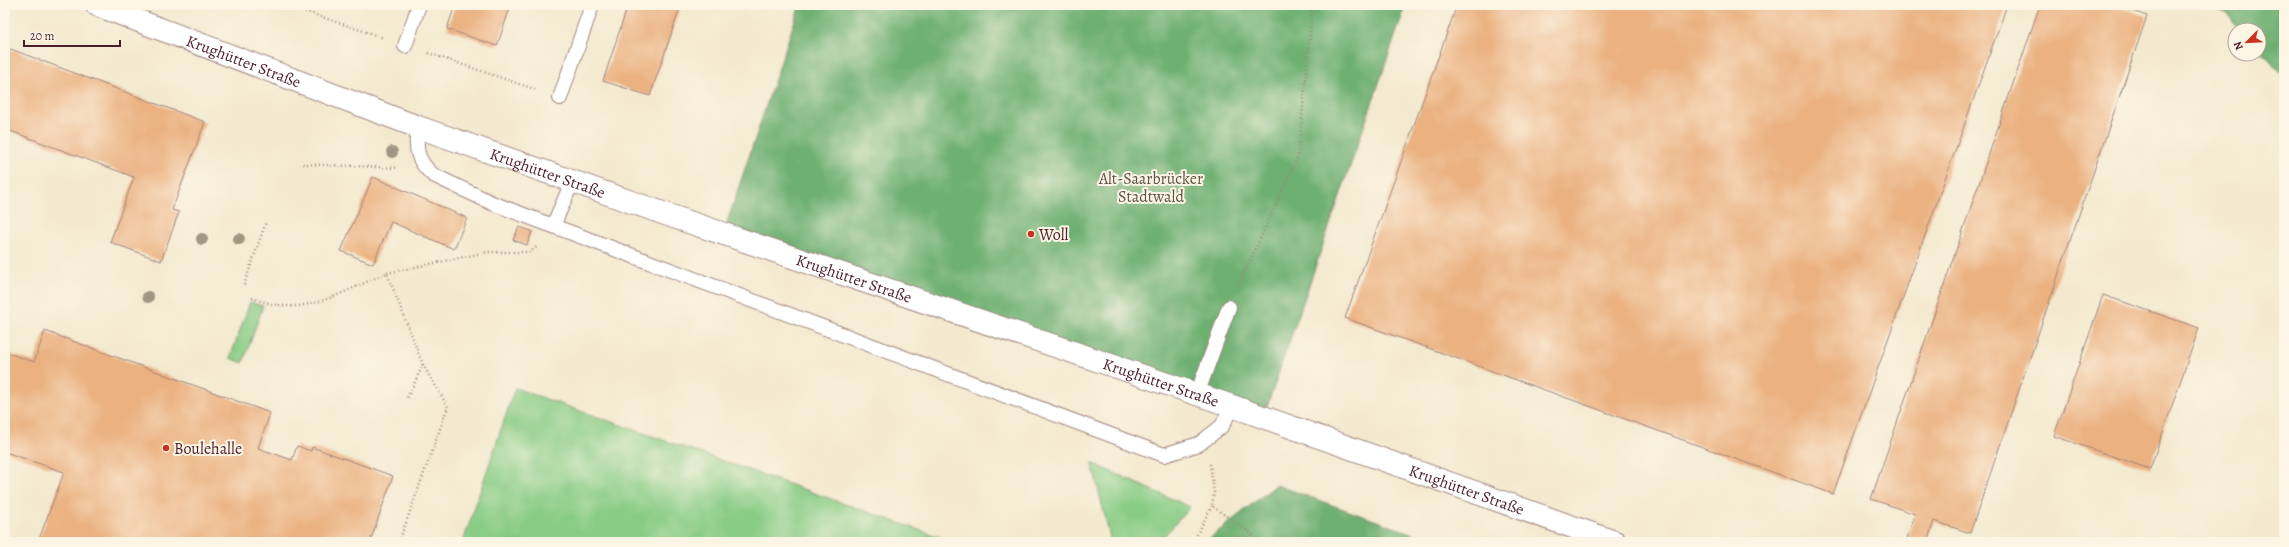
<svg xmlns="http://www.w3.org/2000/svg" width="2289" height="547" viewBox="0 0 2289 547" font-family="Alegreya,serif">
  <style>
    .green { fill: #88cc85; stroke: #697658 }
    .forest { fill: #6eb072; stroke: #5c684e }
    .building { fill: #ebb180 }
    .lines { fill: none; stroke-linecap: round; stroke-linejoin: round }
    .service-casing { stroke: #9e847d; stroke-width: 16 }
    .minor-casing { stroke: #9e847d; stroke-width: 24 }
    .path { stroke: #9e847d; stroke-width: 2.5; stroke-dasharray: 1 3; stroke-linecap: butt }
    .service { stroke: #fff; stroke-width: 14 }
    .minor { stroke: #fff; stroke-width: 22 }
    .tree { fill: #a09684 }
    .poi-dot { fill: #c8321e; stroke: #fcf5e5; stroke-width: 1.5 }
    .labels { text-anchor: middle; stroke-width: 4; stroke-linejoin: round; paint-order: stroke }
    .street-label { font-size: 16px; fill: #4a1f2b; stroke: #fcf5e5 }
    .park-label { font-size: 16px; fill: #5d5346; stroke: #fcf5e5 }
    .poi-label { font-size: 16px; fill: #4a1f2b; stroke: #fcf5e5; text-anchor: start }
  </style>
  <rect width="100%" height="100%" fill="#fcf5e5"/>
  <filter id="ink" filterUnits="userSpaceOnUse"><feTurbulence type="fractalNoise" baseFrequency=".025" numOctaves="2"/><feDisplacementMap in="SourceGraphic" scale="8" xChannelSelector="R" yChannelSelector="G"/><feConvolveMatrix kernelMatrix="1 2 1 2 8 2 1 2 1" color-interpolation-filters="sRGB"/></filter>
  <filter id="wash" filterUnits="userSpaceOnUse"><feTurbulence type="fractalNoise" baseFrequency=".012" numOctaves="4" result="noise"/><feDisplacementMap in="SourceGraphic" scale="16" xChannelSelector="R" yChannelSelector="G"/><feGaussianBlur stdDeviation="0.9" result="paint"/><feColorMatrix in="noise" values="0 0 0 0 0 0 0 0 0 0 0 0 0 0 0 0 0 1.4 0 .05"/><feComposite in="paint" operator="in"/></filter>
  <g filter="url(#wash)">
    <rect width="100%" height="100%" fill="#f3e9cf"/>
    <path class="green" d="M 250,302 L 263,306 L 243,363 L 230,358 Z
      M 515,388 L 945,539 L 944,542 L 463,542 Z
      M 1092,463 L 1190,507 L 1159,542 L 1111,542 Z"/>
    <path class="forest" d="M 800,5 L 1406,5 L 1262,421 L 726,225 Z
      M 2203,5 L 2276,5 L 2284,17 L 2284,77 L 2259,49 L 2259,30 L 2241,30 L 2226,13 Z
      M 1276,485 L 1436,542 L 1205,542 Z"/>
    <g id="blocks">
      <path class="building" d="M 455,5 L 511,5 L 497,46 L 447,29 Z
        M 628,5 L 681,5 L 650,96 L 603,81 Z
        M 1457,5 L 2007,5 L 1833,494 L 1345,318 Z
        M 2040,5 L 2114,5 L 2147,16 L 1970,533 L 1934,521 L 1927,542 L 1906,542 L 1915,514 L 1871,499 Z
        M 5,47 L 205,122 L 172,210 L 179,212 L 161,261 L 110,242 L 134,177 L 5,129 Z
        M 373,177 L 467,218 L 454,249 L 391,222 L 373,264 L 341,251 Z
        M 519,227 L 532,231 L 527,245 L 513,240 Z
        M 2103,295 L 2199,328 L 2150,469 L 2054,436 Z
        M 45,331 L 270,413 L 258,448 L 292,460 L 297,446 L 311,451 L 312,447 L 393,476 L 370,542 L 38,542 L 64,472 L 5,452 L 5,352 L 34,362 Z"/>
    </g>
  </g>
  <g filter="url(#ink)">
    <use href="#blocks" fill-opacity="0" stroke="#9e847d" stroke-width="1"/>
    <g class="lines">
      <g class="service-casing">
        <path id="service" d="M 405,46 L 419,5
          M 560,98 L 592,5
          M 418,127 C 415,148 416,160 433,175 L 492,203 L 553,226
          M 573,180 L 553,226 L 1164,455 L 1199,444 L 1222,426 L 1232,406
          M 1197,394 L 1229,307"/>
      </g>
      <g class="minor-casing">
        <g id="minor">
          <path id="s1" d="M 97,5 L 418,127 L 674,217 L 1232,406 L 1615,542"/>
        </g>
      </g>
      <path class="path" d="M 286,5 L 384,38
        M 428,53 L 537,90
        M 303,164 L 399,168
        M 387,273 L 488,252 L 530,252 L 538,246
        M 244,285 L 266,222
        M 1238,286 L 1298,157 L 1313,5
        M 252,298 C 265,303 283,307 297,306 C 328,303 359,284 387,273 L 423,365 L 407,398
        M 1210,464 L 1214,492 L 1212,506 L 1252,534 L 1255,542
        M 399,542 L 448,407 L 423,365
        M 1193,542 L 1212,506"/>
      <use href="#service" class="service"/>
      <use href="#minor" class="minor"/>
    </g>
    <g class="tree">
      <circle cx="392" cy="152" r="6"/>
      <circle cx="202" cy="239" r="6"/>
      <circle cx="239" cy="239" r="6"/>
      <circle cx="148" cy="297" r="6"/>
    </g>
  </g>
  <g class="poi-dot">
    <circle cx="1031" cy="234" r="4"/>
    <circle cx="166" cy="448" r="4"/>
  </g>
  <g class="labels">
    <g class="street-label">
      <text dy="6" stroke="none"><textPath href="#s1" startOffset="157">Krughütter Straße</textPath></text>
      <text dy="6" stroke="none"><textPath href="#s1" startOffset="481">Krughütter Straße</textPath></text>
      <text dy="6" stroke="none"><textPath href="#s1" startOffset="805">Krughütter Straße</textPath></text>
      <text dy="6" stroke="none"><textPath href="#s1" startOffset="1129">Krughütter Straße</textPath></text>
      <text dy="6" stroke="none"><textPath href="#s1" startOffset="1453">Krughütter Straße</textPath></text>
    </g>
    <g class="park-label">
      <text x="1151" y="184">Alt-Saarbrücker<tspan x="1151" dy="18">Stadtwald</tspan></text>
    </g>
    <g class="poi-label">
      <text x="1039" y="240">Woll</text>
      <text x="174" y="454">Boulehalle</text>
    </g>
  </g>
  <rect width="2289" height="547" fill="none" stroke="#fcf5e5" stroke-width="20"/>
  <g transform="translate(2247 42) rotate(246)"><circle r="19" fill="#fcf5e5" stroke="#b59f9b"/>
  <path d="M0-3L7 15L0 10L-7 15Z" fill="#c8321e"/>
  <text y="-6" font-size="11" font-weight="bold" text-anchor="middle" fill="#4a1f2b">N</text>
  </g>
  <path d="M24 40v6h96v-6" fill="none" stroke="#4a1f2b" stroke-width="2"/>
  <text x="30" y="40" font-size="12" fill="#4a1f2b" stroke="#fcf5e5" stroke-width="3" paint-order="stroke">20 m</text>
</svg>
